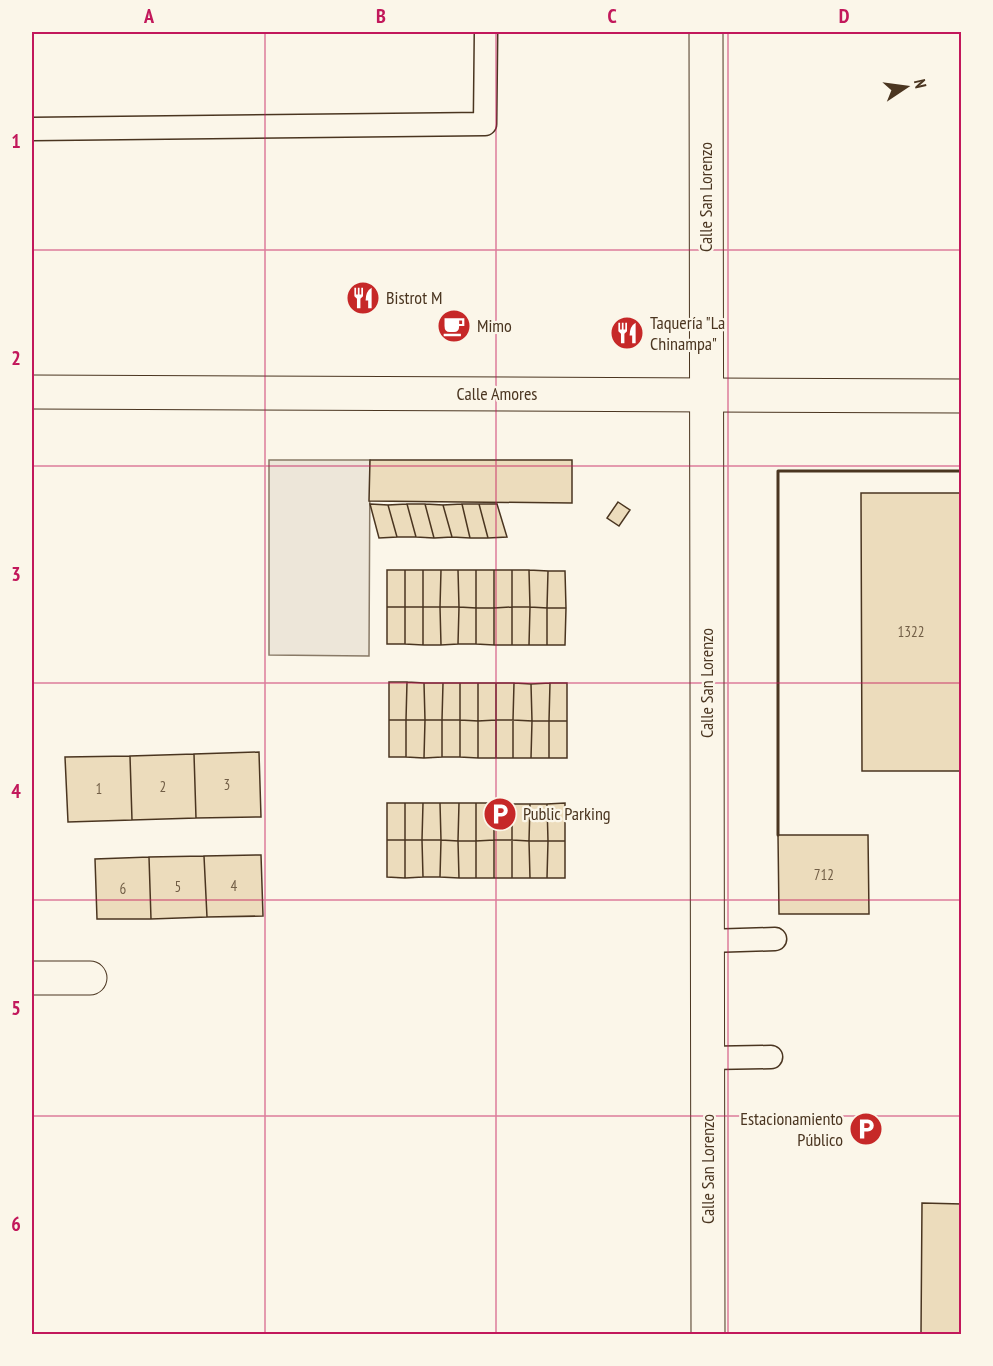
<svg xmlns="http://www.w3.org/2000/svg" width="993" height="1366" viewBox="0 0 993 1366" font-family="'PT Sans Narrow',sans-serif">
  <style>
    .green { fill: #ede6d9; stroke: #887966; stroke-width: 1.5 }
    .building { fill: #ecdcbc; stroke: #4a3520; stroke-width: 1.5 }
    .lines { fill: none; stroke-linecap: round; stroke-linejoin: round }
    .service-casing { stroke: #4a3520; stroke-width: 25 }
    .minor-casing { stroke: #4a3520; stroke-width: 35 }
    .tertiary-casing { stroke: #4a3520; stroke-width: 35 }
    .service { stroke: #fbf6e9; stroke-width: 22 }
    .minor { stroke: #fbf6e9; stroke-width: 33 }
    .tertiary { stroke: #fbf6e9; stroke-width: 33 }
    .wall { stroke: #4a3520; stroke-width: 3 }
    .grid { fill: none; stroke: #c2185b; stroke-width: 1.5; stroke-opacity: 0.55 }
    .labels { text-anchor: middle; stroke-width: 4.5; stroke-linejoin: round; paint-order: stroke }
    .number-label { font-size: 15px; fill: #725f47 }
    .street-label { font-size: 18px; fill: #4a3520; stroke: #fbf6e9 }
    .poi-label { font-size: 18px; fill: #4a3520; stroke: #fbf6e9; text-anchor: start }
    .neatline { fill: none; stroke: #c2185b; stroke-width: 2 }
    .grid-label { font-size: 20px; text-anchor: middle; font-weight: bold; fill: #c2185b }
  </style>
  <rect width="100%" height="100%" fill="#fbf6e9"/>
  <path class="green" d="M 269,460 L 370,460 L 369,656 L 269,655 Z"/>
  <path class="building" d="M 370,460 L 572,460 L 572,503 L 369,501 Z
    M 861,493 L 962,493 L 962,771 L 862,771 Z
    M 618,502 L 630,510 L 619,526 L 607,518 Z
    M 370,504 L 388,505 L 397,537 L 379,538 Z
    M 407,504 L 416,537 L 397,537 L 388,505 Z
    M 407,504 L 425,504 L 434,538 L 416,537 Z
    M 425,504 L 443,505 L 452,537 L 434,538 Z
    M 462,504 L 470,538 L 452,537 L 443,505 Z
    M 462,504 L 479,504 L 488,538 L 470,538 Z
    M 479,504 L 497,504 L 507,537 L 488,538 Z
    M 387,570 L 405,570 L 405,607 L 387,607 Z
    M 405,570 L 423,570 L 423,607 L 405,607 Z
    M 423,570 L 441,570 L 440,607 L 423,607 Z
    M 441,570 L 458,570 L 459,607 L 440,607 Z
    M 458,570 L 476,570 L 476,608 L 459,607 Z
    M 476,570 L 494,570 L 494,608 L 476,608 Z
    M 494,570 L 512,570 L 512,607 L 494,608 Z
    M 512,570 L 529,570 L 530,607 L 512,607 Z
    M 529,570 L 548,571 L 547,608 L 530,607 Z
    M 548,571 L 565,571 L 566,608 L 547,608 Z
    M 387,607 L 405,607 L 405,644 L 387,644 Z
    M 405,607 L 423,607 L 423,645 L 405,644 Z
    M 423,607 L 440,607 L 441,645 L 423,645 Z
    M 440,607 L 459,607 L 458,644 L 441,645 Z
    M 459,607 L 476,608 L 476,644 L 458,644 Z
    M 512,607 L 530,607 L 529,645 L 512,645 Z
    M 512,607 L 512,645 L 494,645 L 494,608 Z
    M 530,607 L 547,608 L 547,645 L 529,645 Z
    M 476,608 L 494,608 L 494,645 L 476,644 Z
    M 547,608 L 566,608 L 565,645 L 547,645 Z
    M 389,682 L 407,682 L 406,720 L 389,720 Z
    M 407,682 L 424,683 L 425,720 L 406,720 Z
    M 424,683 L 443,683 L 442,720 L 425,720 Z
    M 443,683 L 460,683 L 460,720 L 442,720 Z
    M 460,683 L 478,683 L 478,721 L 460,720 Z
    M 478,683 L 496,683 L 496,720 L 478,721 Z
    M 496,683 L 514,683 L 513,720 L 496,720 Z
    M 514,683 L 531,684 L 532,721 L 513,720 Z
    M 550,683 L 549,721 L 532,721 L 531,684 Z
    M 550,683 L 567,683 L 567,721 L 549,721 Z
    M 389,720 L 406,720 L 406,757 L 389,757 Z
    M 406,720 L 425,720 L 424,758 L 406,757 Z
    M 425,720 L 442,720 L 442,757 L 424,758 Z
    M 442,720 L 460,720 L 460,757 L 442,757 Z
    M 460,720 L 478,721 L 478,758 L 460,757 Z
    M 496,720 L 496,758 L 478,758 L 478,721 Z
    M 496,720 L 513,720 L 513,758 L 496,758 Z
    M 513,720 L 532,721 L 531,758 L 513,758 Z
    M 532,721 L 549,721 L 549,758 L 531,758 Z
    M 549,721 L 567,721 L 567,758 L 549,758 Z
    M 259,752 L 261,817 L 196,818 L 194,754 Z
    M 194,754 L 196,818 L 132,820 L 130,756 Z
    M 130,756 L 132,820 L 68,822 L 65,757 Z
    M 387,803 L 405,803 L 405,840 L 387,840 Z
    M 405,803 L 423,803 L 422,840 L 405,840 Z
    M 423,803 L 440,803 L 441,840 L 422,840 Z
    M 440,803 L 459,803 L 458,841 L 441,840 Z
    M 459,803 L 476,803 L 476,841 L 458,841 Z
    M 476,803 L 494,803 L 494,840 L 476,841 Z
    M 494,803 L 512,804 L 512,840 L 494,840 Z
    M 565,803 L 565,841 L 548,841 L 547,804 Z
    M 512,804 L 530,804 L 529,841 L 512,840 Z
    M 530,804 L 547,804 L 548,841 L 529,841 Z
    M 778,835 L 868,835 L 869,914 L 779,914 Z
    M 387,840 L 405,840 L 405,878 L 387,877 Z
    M 405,840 L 422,840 L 423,877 L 405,878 Z
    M 422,840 L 441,840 L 440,877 L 423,877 Z
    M 441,840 L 458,841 L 459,878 L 440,877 Z
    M 494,840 L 494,878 L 476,878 L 476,841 Z
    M 494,840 L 512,840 L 512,878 L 494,878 Z
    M 512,840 L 529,841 L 530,878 L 512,878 Z
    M 458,841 L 476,841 L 476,878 L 459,878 Z
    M 529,841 L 548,841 L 547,878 L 530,878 Z
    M 548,841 L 565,841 L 565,878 L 547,878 Z
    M 261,855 L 263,916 L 207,917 L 204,856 Z
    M 204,856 L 207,917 L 151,919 L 149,857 Z
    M 149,857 L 151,919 L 97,919 L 95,859 Z
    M 922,1203 L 962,1204 L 962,1334 L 921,1334 Z"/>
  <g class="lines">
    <g class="service-casing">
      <path id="service" d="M 32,129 L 485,124 L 486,32
        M 708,941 L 775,939
        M 708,1058 L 771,1057"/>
    </g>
    <g class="minor-casing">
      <path id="minor" d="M 32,392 L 962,396
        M 32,978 L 90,978"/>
    </g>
    <g class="tertiary-casing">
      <path id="tertiary" d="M 706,32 L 708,1334"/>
    </g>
    <use href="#service" class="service"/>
    <use href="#minor" class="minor"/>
    <use href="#tertiary" class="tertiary"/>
    <path class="wall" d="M 778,835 L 778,471 L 962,471"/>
  </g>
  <path class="grid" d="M 265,32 L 265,1334M 496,32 L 496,1334M 728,32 L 728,1334M 32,250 L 962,250M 32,466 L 962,466M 32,683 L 962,683M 32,900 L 962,900M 32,1116 L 962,1116"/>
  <defs>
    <g id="restaurant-disc" transform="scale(1.725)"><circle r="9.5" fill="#c62828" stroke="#fbf6e9"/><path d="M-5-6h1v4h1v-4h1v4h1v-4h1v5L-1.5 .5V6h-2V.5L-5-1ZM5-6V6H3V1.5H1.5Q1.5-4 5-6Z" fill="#fff"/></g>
    <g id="cafe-disc" transform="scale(1.725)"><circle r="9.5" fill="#c62828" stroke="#fbf6e9"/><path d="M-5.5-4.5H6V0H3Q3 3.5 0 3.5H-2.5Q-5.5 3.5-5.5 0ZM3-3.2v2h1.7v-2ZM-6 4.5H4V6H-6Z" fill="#fff"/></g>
    <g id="parking-disc" transform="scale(1.725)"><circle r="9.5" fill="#c62828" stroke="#fbf6e9"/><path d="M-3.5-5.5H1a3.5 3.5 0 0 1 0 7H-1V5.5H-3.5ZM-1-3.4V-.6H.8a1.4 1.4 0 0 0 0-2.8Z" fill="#fff"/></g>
  </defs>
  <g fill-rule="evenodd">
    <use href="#restaurant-disc" x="363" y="298"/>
    <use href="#cafe-disc" x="454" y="326"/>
    <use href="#restaurant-disc" x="627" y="333"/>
    <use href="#parking-disc" x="500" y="814"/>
    <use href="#parking-disc" x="866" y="1129"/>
  </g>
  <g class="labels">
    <g class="number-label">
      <text x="911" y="637">1322</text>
      <text x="227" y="790">3</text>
      <text x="163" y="792">2</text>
      <text x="99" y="794">1</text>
      <text x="824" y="880">712</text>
      <text x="234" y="891">4</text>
      <text x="178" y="892">5</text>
      <text x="123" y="894">6</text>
    </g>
    <g class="street-label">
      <text transform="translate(706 197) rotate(-90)" y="6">Calle San Lorenzo</text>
      <text x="497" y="400">Calle Amores</text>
      <text transform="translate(707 683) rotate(-90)" y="6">Calle San Lorenzo</text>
      <text transform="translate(708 1169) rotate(-90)" y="6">Calle San Lorenzo</text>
    </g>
    <g class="poi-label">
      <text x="386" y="304">Bistrot M</text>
      <text x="650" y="329">Taquería "La<tspan x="650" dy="21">Chinampa"</tspan></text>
      <text x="477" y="332">Mimo</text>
      <text x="523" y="820">Public Parking</text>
      <text x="843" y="1125" text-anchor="end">Estacionamiento<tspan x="843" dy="21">Público</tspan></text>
    </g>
  </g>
  <rect width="993" height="1366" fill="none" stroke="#fbf6e9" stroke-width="66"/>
  <g transform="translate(906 87) rotate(77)" stroke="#fbf6e9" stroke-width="4.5" paint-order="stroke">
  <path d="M0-4.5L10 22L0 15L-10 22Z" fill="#4a3520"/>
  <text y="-9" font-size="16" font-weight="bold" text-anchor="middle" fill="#4a3520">N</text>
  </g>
  <rect x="33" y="33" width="927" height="1300" class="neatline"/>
  <g class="grid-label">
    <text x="149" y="23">A</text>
    <text x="381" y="23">B</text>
    <text x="612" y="23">C</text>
    <text x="844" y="23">D</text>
    <text x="16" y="148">1</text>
    <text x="16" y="365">2</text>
    <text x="16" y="581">3</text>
    <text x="16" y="798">4</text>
    <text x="16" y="1015">5</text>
    <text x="16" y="1231">6</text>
  </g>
</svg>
